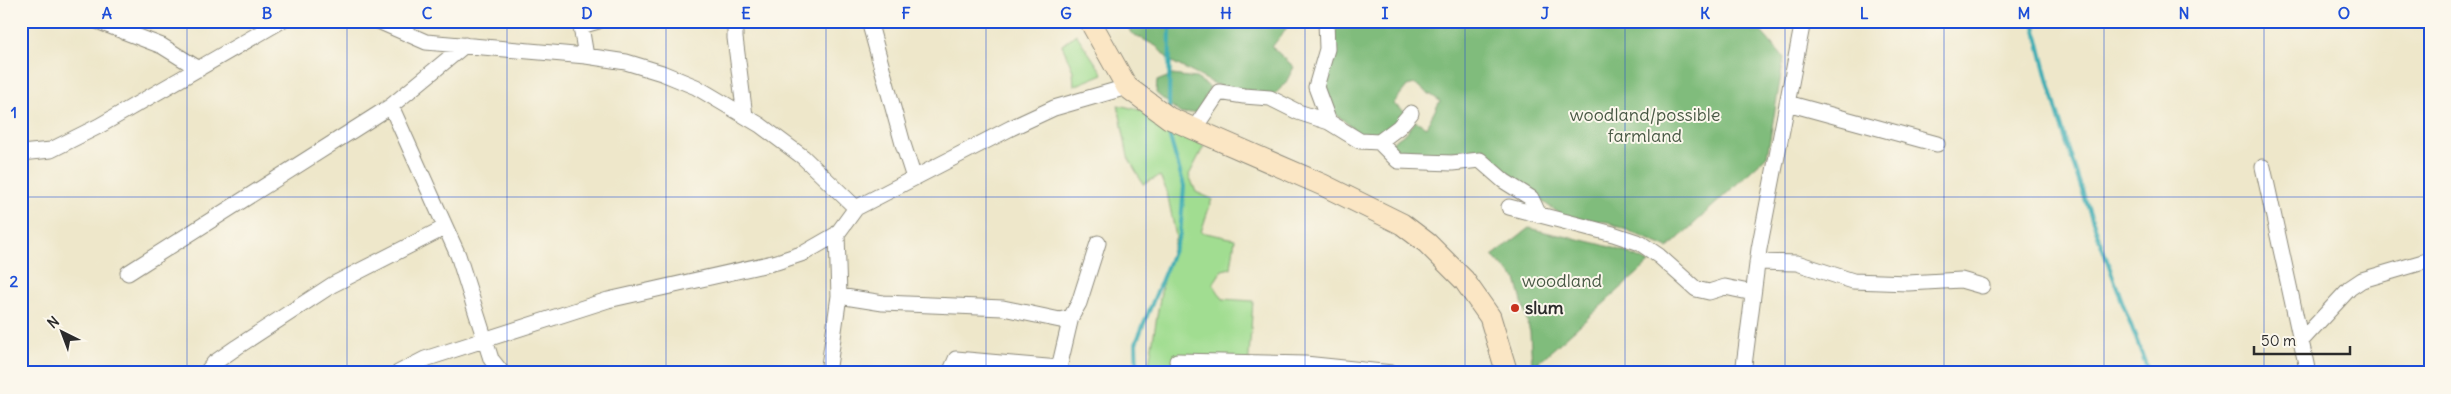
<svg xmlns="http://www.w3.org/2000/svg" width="2451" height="394" viewBox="0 0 2451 394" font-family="Delius,sans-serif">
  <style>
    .green { fill: #a1dd91; stroke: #66845e }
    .forest { fill: #80bc7b; stroke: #567453 }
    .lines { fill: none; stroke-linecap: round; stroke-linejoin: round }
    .stream { stroke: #3cadb4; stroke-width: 4 }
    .street-casing { stroke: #8c897a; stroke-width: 17 }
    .secondary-casing { stroke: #8c897a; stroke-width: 23 }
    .street { stroke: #fff; stroke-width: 15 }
    .secondary { stroke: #fbe6c4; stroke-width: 21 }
    .grid { fill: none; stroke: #1d4ed8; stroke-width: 1; stroke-opacity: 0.55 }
    .poi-dot { fill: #c8321e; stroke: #fbf7ec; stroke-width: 2 }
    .labels { text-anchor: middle; stroke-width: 4; stroke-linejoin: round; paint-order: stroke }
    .park-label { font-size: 18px; fill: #485844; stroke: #fbf7ec }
    .poi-label { font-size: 18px; font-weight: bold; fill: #2b2b2b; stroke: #fbf7ec; text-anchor: start }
    .neatline { fill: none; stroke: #1d4ed8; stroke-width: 2 }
    .grid-label { font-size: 16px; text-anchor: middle; font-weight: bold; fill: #1d4ed8 }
  </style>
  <rect width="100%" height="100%" fill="#fbf7ec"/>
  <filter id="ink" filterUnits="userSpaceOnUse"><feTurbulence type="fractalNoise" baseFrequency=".02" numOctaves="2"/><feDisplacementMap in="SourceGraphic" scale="10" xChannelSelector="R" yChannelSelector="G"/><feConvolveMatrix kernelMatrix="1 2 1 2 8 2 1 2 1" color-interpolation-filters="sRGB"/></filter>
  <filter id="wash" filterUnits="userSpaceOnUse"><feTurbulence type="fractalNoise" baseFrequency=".0096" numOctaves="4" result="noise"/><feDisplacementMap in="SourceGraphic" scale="20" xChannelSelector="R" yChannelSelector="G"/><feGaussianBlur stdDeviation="1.12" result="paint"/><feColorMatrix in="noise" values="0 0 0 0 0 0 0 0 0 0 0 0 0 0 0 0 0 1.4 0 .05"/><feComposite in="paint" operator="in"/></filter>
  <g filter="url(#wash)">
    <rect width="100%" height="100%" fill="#eee7ca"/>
    <path class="green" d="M 1076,34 L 1103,74 L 1074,86 L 1073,71 L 1062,45 Z
      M 1118,105 L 1144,111 L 1204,146 L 1189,175 L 1196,192 L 1212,199 L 1201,232 L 1235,239 L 1231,268 L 1222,270 L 1213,284 L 1223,299 L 1253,301 L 1248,370 L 1148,370 L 1164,274 L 1176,237 L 1167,192 L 1160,176 L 1143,184 L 1128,157 Z"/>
    <path class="forest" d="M 1125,21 L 1292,21 L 1272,47 L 1294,67 L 1285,84 L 1272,97 L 1219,86 L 1170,61 L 1156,46 L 1131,33 Z
      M 1338,21 L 1752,21 L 1784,58 L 1767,156 L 1668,248 L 1608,222 L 1566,218 L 1481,159 L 1461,150 L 1406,159 L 1390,144 L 1406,133 L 1416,121 L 1426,127 L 1440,101 L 1415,84 L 1407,86 L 1393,104 L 1406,112 L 1381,138 L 1361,135 L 1325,105 L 1320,97 Z
      M 1172,75 L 1196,78 L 1210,87 L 1198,112 L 1181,114 L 1156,93 L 1157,81 Z
      M 1529,228 C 1569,239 1611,242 1649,263 L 1532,368 L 1530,332 L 1516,279 L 1492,256 Z"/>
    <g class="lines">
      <path class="stream" d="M 2034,21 C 2060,142 2106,258 2149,373
        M 1169,109 L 1170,21
        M 1137,373 L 1136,343 L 1180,235 L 1184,186 L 1169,134 L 1169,126"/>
    </g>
  </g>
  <g filter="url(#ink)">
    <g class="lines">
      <g class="street-casing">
        <path id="street" d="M 97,21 L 162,46 L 199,69
          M 378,21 L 426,42 L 586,56 L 626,62 L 662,73 L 696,87 L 760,125 L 803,157 L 856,208
          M 580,21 L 586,56
          M 735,21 L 735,38 L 745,116
          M 869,21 L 903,144 L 914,178
          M 1326,21 L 1327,49 L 1316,87 L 1329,122
          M 581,26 L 598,21
          M 1787,103 L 1937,144
          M 391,106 L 458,255 L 491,359 L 502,373
          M 1194,129 L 1219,92 L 1244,96 L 1270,98 L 1298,112 L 1329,122 L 1360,141 L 1379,142 L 1398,161 L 1452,163 L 1480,160 L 1504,181 L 1531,198 L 1539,215
          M 1379,142 L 1399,127 L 1411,113
          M 21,153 L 51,150 L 99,126 L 281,21
          M 2263,167 L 2308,373
          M 1509,207 L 1613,234 L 1640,243 L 1659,256 L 1696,289 L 1709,292 L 1725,287 L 1753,293
          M 1757,262 L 1797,263 L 1853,281 L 1908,283 L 1961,280 L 1982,286
          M 128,273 L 391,106 L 465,45
          M 839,296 L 883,303 L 1003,308 L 1060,320 L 1071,317 L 1079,303 L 1098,243
          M 2301,341 L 2350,288 L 2362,280 L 2430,260
          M 1177,361 L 1305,364 L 1392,373
          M 206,373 L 214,363 L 237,347 L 332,285 L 442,229 L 445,230
          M 398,373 L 425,359 L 608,300 L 777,262 L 804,253 L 837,234 L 856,208 L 1011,128 L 1054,108 L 1127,87
          M 828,373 L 839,296 L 837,234
          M 950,373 L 956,359 L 1059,368 L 1071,317
          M 1743,373 L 1759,249 L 1803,21"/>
      </g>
      <g class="secondary-casing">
        <path id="secondary" d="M 1090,21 L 1127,87 L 1169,118 L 1323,185 L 1402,224 L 1427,243 L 1464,280 L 1490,317 L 1507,373"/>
      </g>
      <use href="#street" class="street"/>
      <use href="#secondary" class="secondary"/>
    </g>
  </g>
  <path class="grid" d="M 187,21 L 187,373M 347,21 L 347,373M 507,21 L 507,373M 666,21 L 666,373M 826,21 L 826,373M 986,21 L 986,373M 1146,21 L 1146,373M 1305,21 L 1305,373M 1465,21 L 1465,373M 1625,21 L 1625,373M 1785,21 L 1785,373M 1944,21 L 1944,373M 2104,21 L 2104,373M 2264,21 L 2264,373M 21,197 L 2430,197"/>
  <circle class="poi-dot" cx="1515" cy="308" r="5"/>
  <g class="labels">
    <g class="park-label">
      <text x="1645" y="121">woodland/possible<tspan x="1645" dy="21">farmland</tspan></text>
      <text x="1562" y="287">woodland</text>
    </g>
    <g class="poi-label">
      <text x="1525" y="314">slum</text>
    </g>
  </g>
  <rect width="2451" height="394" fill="none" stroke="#fbf7ec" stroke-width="55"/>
  <g transform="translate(62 332) rotate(318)" stroke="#fbf7ec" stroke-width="4" paint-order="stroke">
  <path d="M0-4L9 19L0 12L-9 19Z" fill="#2b2b2b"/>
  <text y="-8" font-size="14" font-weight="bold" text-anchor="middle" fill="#2b2b2b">N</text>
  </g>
  <path d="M2254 346v8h96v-8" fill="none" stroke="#2b2b2b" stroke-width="2.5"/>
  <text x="2261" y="346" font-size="15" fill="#2b2b2b" stroke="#fbf7ec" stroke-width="4" paint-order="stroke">50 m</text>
  <rect x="28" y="28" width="2396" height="338" class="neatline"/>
  <g class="grid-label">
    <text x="107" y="19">A</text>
    <text x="267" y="19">B</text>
    <text x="427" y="19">C</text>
    <text x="587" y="19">D</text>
    <text x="746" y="19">E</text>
    <text x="906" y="19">F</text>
    <text x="1066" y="19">G</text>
    <text x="1226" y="19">H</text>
    <text x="1385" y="19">I</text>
    <text x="1545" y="19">J</text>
    <text x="1705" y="19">K</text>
    <text x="1864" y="19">L</text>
    <text x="2024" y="19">M</text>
    <text x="2184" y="19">N</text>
    <text x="2344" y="19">O</text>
    <text x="14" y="118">1</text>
    <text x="14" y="287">2</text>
  </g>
</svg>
